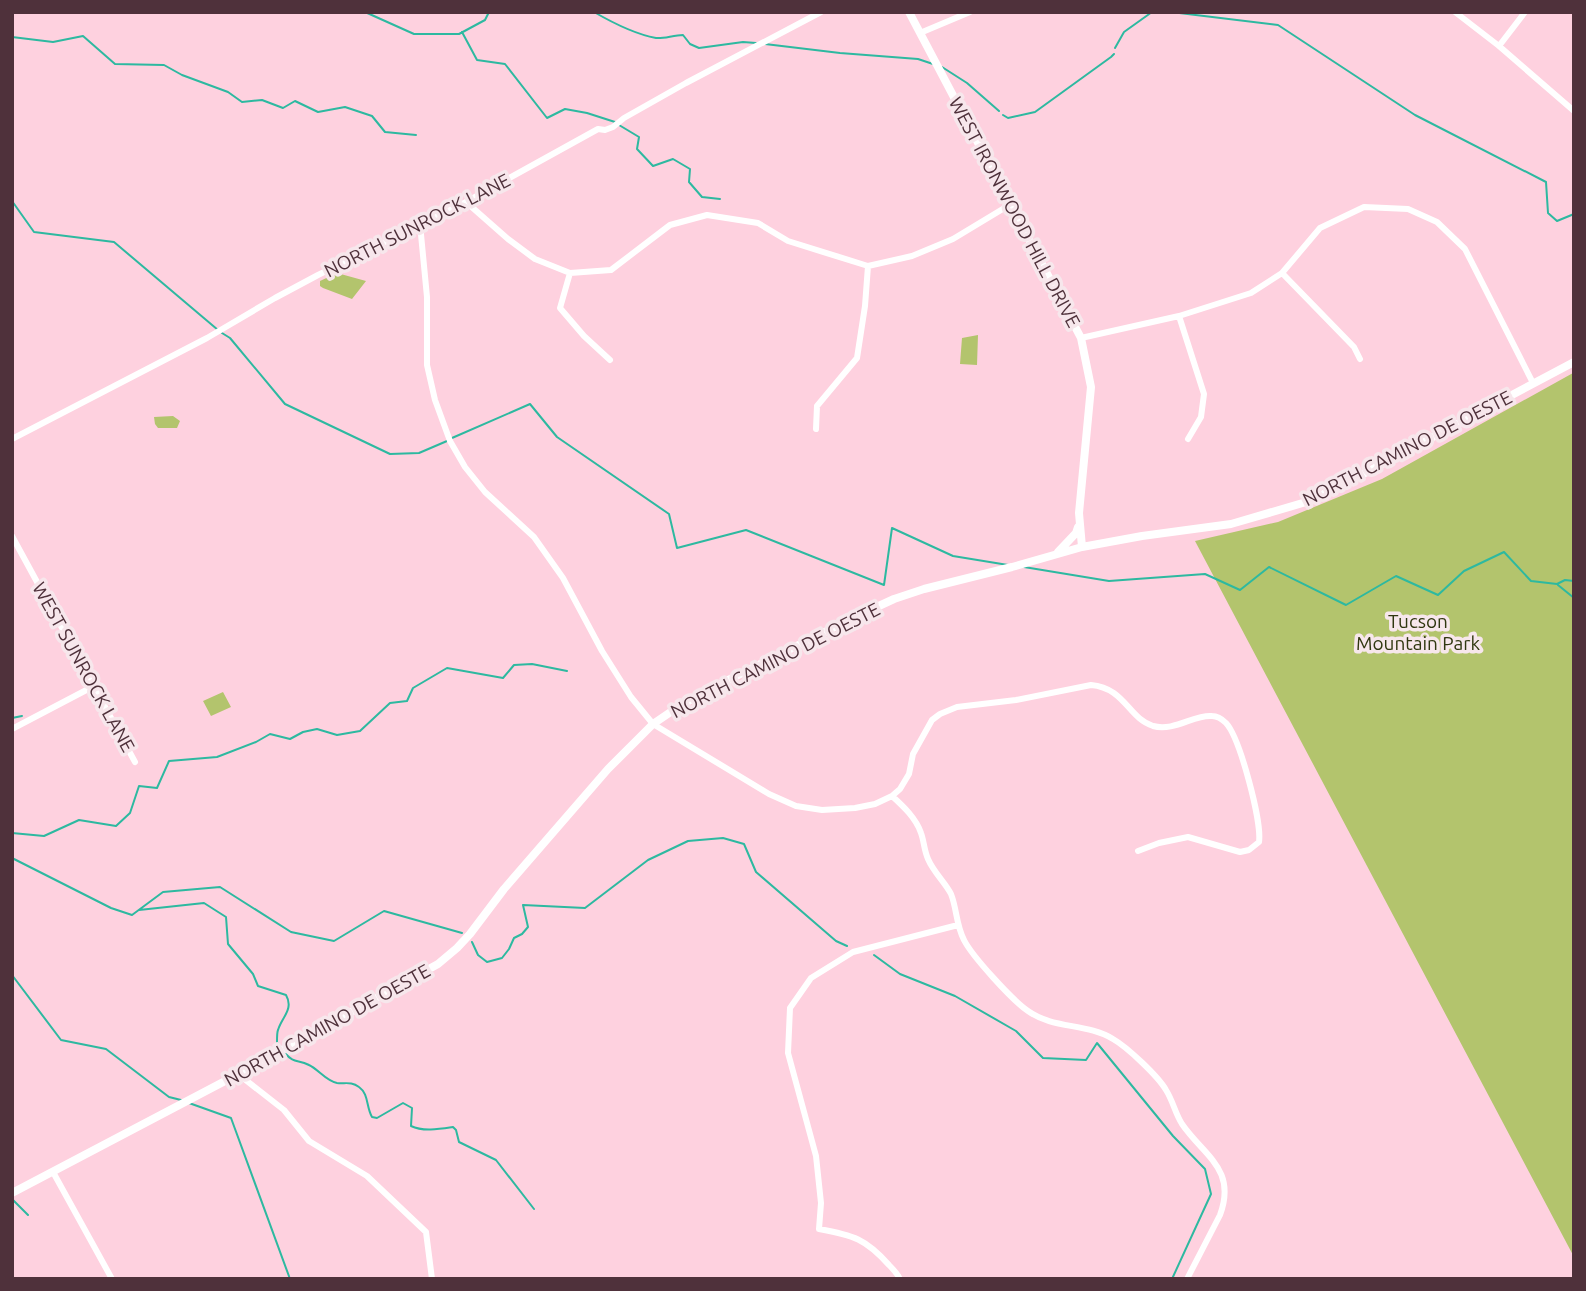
<svg xmlns="http://www.w3.org/2000/svg" width="1586" height="1291" viewBox="0 0 1586 1291" font-family="Ubuntu,sans-serif">
  <style>
    .green { fill: #b3c46d }
    .lines { fill: none; stroke-linecap: round; stroke-linejoin: round }
    .stream { stroke: #2db9a0; stroke-width: 2 }
    .minor { stroke: #fff; stroke-width: 6 }
    .tertiary { stroke: #fff; stroke-width: 8 }
    .labels { text-anchor: middle; stroke-width: 7; stroke-linejoin: round; paint-order: stroke }
    .street-label { font-size: 19px; fill: #4f313b; stroke: #f7e7ec }
    .park-label { font-size: 19px; fill: #303710; stroke: #f7e7ec }
  </style>
  <rect width="100%" height="100%" fill="#fed1df"/>
  <path class="green" d="M 337,273 L 366,281 L 352,299 L 323,288 L 320,286 L 320,281 Z
    M 978,335 L 977,365 L 960,364 L 962,338 Z
    M 1573,373 L 1574,374 L 1574,1257 L 1195,541 L 1278,522 L 1382,479 Z
    M 173,416 L 180,421 L 177,428 L 158,428 L 155,424 L 154,417 Z
    M 223,692 L 231,707 L 211,716 L 203,701 Z"/>
  <g class="lines">
    <path class="stream" d="M 365,12 L 414,34 L 459,34 L 485,20 L 489,12
      M 594,12 C 613,23 634,34 656,38 C 663,39 674,35 683,35 L 690,44 L 699,48 L 743,42 L 756,43
      M 1171,12 L 1278,25 L 1415,115 L 1546,182 L 1548,213 L 1557,221 L 1574,214
      M 462,32 L 477,60 L 505,64 L 547,118 L 565,109 L 587,113 L 615,122
      M 12,37 L 53,42 L 83,36 L 115,64 L 164,65 L 182,75 L 228,92 L 242,102 L 262,100 L 283,108 L 295,101 L 318,112 L 345,107 L 372,116 L 385,132 L 416,135
      M 765,44 L 840,53 L 918,59 L 933,64
      M 1115,48 L 1124,32 L 1152,12
      M 942,67 L 967,83 L 999,111
      M 1003,115 L 1008,118 L 1035,112 L 1111,57 L 1114,54
      M 619,125 L 639,137 L 637,149 L 653,166 L 673,159 L 690,169 L 689,182 L 702,197 L 720,199
      M 12,201 L 34,232 L 114,242 L 218,330
      M 222,333 L 230,338 L 285,404 L 390,454 L 419,453 L 447,441
      M 452,438 L 530,404 L 557,437 L 669,514 L 677,548 L 746,530 L 884,585 L 892,528 L 953,556 L 1008,565
      M 1024,567 L 1109,581 L 1205,574 L 1240,590 L 1269,567 L 1346,605 L 1396,576 L 1438,595 L 1464,571 L 1504,552 L 1531,581 L 1557,584 L 1565,580 L 1574,581
      M 1558,585 L 1574,598
      M 12,718 L 22,716
      M 12,833 L 44,836 L 79,820 L 116,826 L 130,813 L 139,786 L 157,788 L 169,761 L 217,757 L 256,742 L 270,734 L 290,739 L 303,732 L 317,729 L 337,735 L 360,731 L 390,703 L 407,701 L 413,688 L 447,668 L 503,678 L 514,665 L 532,664 L 567,671
      M 12,858 L 111,908 L 132,915 L 163,892 L 220,887 L 291,932 L 334,941 L 384,911 L 462,933
      M 139,910 L 204,903 L 226,917 L 228,944 L 253,974 L 258,986 L 286,995 C 294,1009 282,1017 278,1030 C 277,1032 277,1040 277,1042 L 281,1048
      M 472,942 L 478,955 L 487,962 L 502,958 L 509,949 L 514,938 L 522,934 L 528,927 L 523,905 L 585,908 L 648,860 L 688,841 L 723,838 L 744,844 L 756,872 L 836,941 L 847,946
      M 874,955 L 900,974 L 955,996 L 1016,1031 L 1043,1058 L 1086,1060 L 1097,1043 L 1173,1136 L 1205,1169 L 1211,1194 L 1172,1279
      M 12,975 L 61,1040 L 106,1049 L 169,1097 L 181,1100
      M 285,1053 C 294,1064 298,1059 309,1065 C 318,1069 326,1081 337,1083 C 345,1084 351,1081 359,1087 C 369,1094 366,1107 372,1117 L 377,1118 L 403,1103 L 412,1108 L 411,1126 C 423,1132 440,1129 453,1127 L 456,1130 L 459,1142 L 496,1160 L 534,1209
      M 189,1103 L 231,1118 L 290,1279
      M 12,1199 L 28,1215"/>
    <path class="minor" d="M 1455,12 L 1499,46 L 1574,111
      M 920,33 L 970,12
      M 1499,46 L 1525,12
      M 466,202 L 508,239 L 535,259 L 570,273 L 560,308 L 584,336 L 610,360
      M 420,224 L 427,297 L 427,365 L 435,400 L 450,441 L 465,467 L 485,492 L 534,537 L 563,578 L 602,651 L 631,697 L 653,724 L 769,794 L 796,806 L 822,810 L 855,808 L 875,804 L 892,796 L 900,789 L 909,774 L 913,754 L 932,720 L 940,714 L 957,707 L 1016,700 L 1091,685 C 1125,688 1128,718 1153,726 C 1174,732 1195,714 1212,716 C 1217,716 1222,719 1226,723 C 1240,738 1262,822 1259,842 L 1249,850 L 1240,852 L 1188,837 L 1159,843 L 1138,851
      M 570,273 L 611,270 L 670,225 L 707,215 L 758,223 L 788,241 L 868,266 L 912,256 L 953,239 L 1011,204
      M 1282,273 L 1354,347 L 1360,359
      M 1179,316 L 1204,394 L 1201,417 L 1188,439
      M 1081,338 L 1179,316 L 1251,293 L 1282,273 L 1320,228 L 1364,207 L 1408,209 L 1437,222 L 1465,249 L 1533,383
      M 816,429 L 817,406 L 857,358 L 865,306 L 868,266
      M 12,439 L 207,338 L 275,298 L 318,275 L 466,202 L 598,129 L 605,130 L 613,127 L 624,118 L 686,83 L 821,12
      M 12,536 L 135,762
      M 12,729 L 94,686
      M 892,796 C 903,806 916,818 921,833 C 924,841 924,850 928,859 C 934,873 945,882 951,894 C 957,909 956,925 964,940 C 972,956 1012,1000 1028,1011 C 1053,1029 1087,1023 1113,1039 C 1127,1047 1158,1076 1166,1090 C 1173,1101 1175,1113 1182,1124 C 1204,1156 1237,1169 1220,1215 L 1187,1279
      M 238,1074 L 284,1110 L 309,1141 L 367,1176 L 426,1232 L 432,1279
      M 53,1172 L 112,1279
      M 900,1279 C 897,1273 894,1270 889,1265 C 866,1239 853,1235 819,1229 L 821,1203 L 816,1156 L 788,1053 L 790,1008 L 811,978 L 853,952 L 958,925"/>
    <path class="tertiary" d="M 909,12 L 1081,338 L 1091,387 L 1079,513 L 1082,547
      M 1058,552 L 1076,533 L 1078,527
      M 12,1193 L 246,1070 L 438,964 L 457,948 L 470,934 L 504,889 L 608,769 L 653,724 L 678,707 L 708,690 L 855,617 L 894,599 L 924,589 L 1012,567 L 1082,547 L 1142,536 L 1231,524 L 1306,502 L 1335,489 L 1574,362"/>
  </g>
  <g class="labels">
    <g class="street-label">
      <text transform="translate(1015 212) rotate(62)" y="7">WEST IRONWOOD HILL DRIVE</text>
      <text transform="translate(417 225) rotate(-27)" y="7">NORTH SUNROCK LANE</text>
      <text transform="translate(1407 448) rotate(-27)" y="7">NORTH CAMINO DE OESTE</text>
      <text transform="translate(775 660) rotate(-27)" y="7">NORTH CAMINO DE OESTE</text>
      <text transform="translate(84 667) rotate(61)" y="7">WEST SUNROCK LANE</text>
      <text transform="translate(327 1025) rotate(-29)" y="7">NORTH CAMINO DE OESTE</text>
    </g>
    <g class="park-label">
      <text x="1418" y="628">Tucson<tspan x="1418" dy="22">Mountain Park</tspan></text>
    </g>
  </g>
  <rect width="1586" height="1291" fill="none" stroke="#4f313b" stroke-width="28"/>
</svg>
